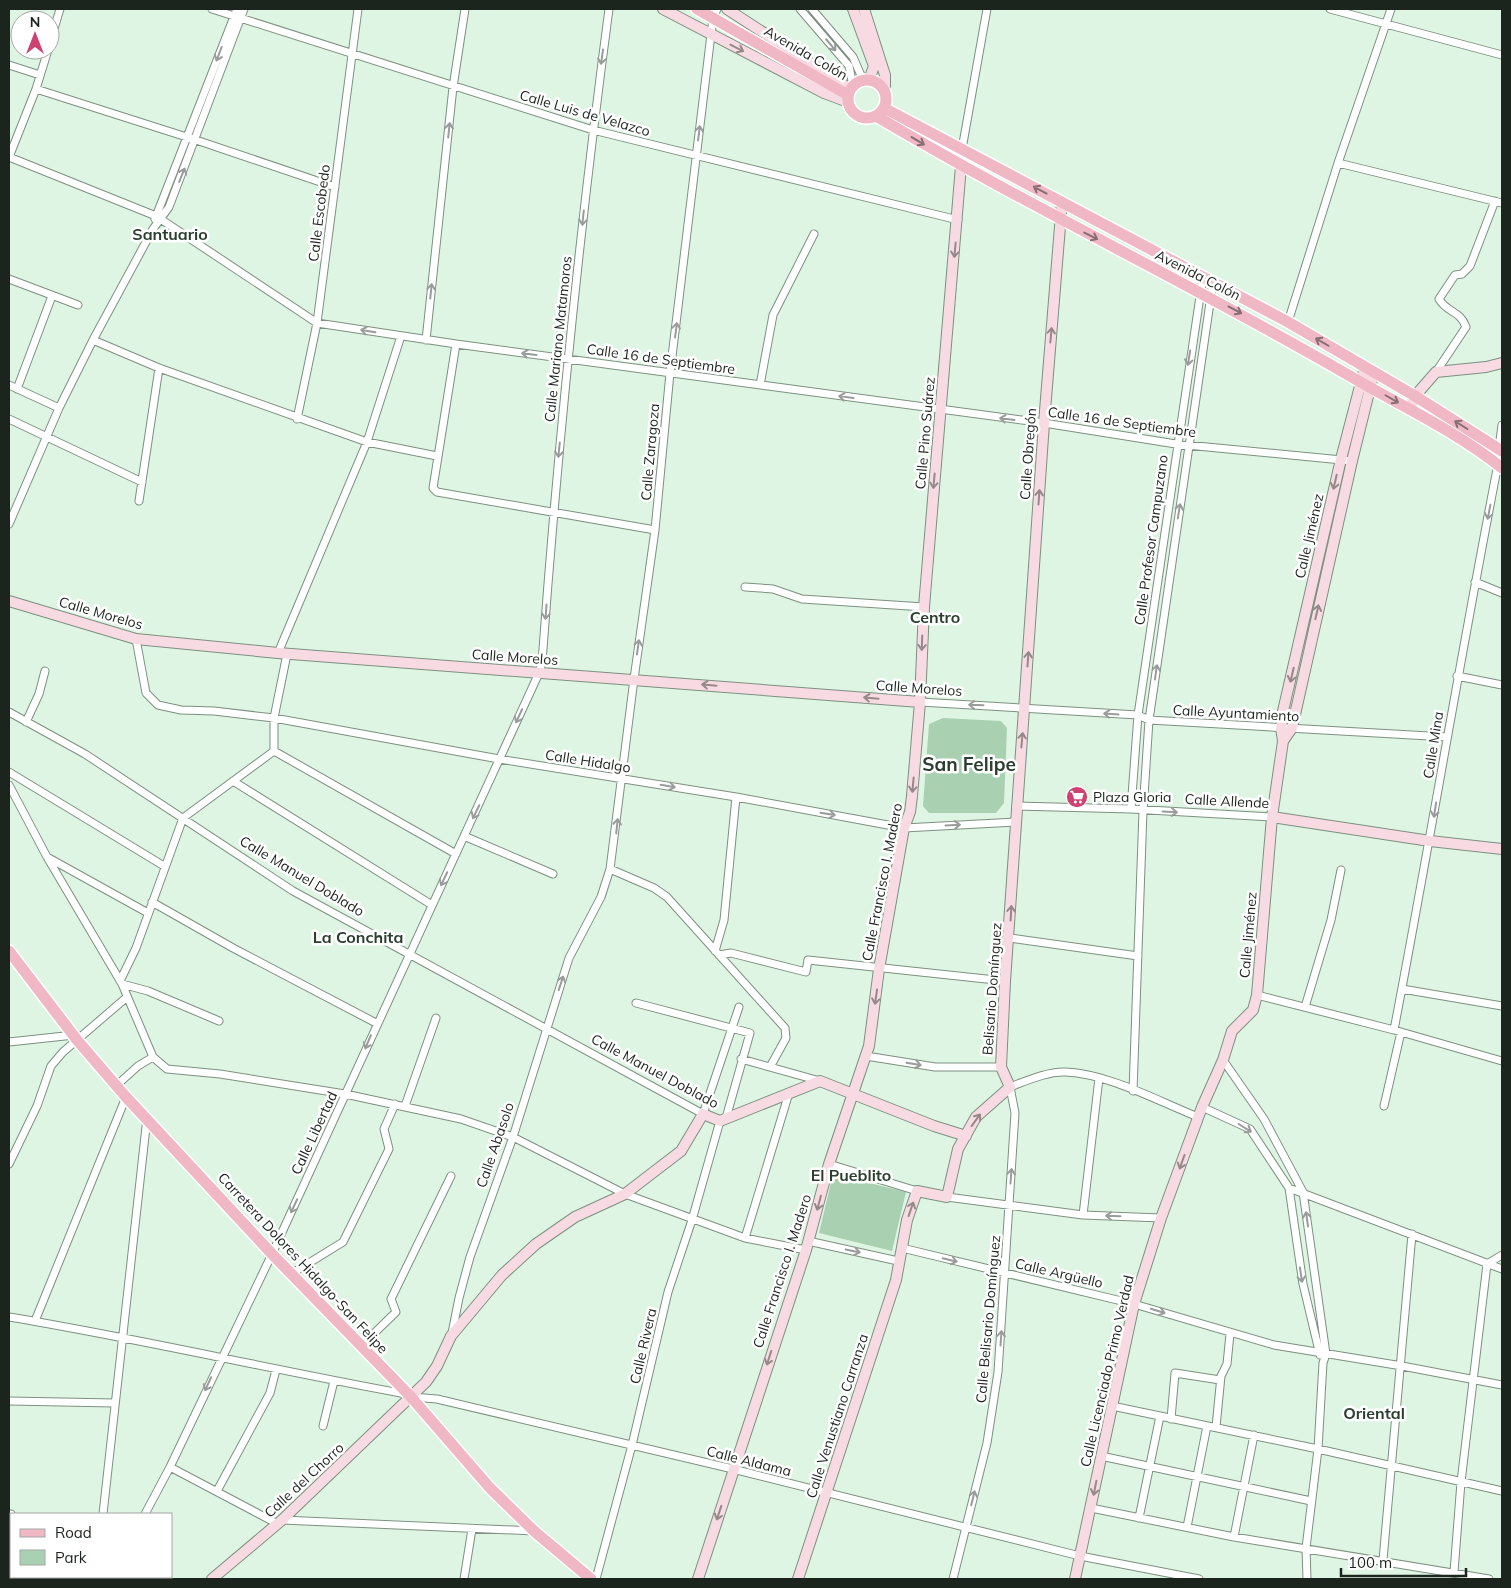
<svg xmlns="http://www.w3.org/2000/svg" width="1511" height="1588" viewBox="0 0 1511 1588" font-family="Mulish,sans-serif">
  <style>
    .green { fill: #aad0b2 }
    .lines { fill: none; stroke-linecap: round; stroke-linejoin: round }
    .street-casing { stroke: #7d9081; stroke-width: 9 }
    .secondary-casing { stroke: #7d9081; stroke-width: 12 }
    .primary-casing { stroke: #fff; stroke-width: 14 }
    .street { stroke: #fff; stroke-width: 7 }
    .secondary { stroke: #f8dbe2; stroke-width: 10 }
    .primary { stroke: #f0b7c5; stroke-width: 11 }
    .oneway { stroke: #999c9a }
    .oneway2 { stroke: #95898a }
    .oneway3 { stroke: #866e72 }
    .labels { text-anchor: middle; stroke-width: 5; stroke-linejoin: round; paint-order: stroke }
    .street-label { font-size: 14px; fill: #1c241e; stroke: #fff }
    .poi-label { font-size: 14px; fill: #1c241e; stroke: #fff; text-anchor: start }
    .quarter-label { font-size: 16px; font-weight: bold; fill: #2c3e30; stroke: #fff }
    .district-label { font-size: 19px; font-weight: bold; fill: #2c3e30; stroke: #fff }
  </style>
  <rect width="100%" height="100%" fill="#dff5e3"/>
  <path class="green" d="M 943,718 L 1001,721 L 1007,728 L 1004,803 L 996,813 L 929,813 L 923,806 L 929,724 Z
    M 833,1174 L 906,1192 L 892,1251 L 819,1233 Z"/>
  <g class="lines">
    <g class="street-casing">
      <path id="street" d="M 212,9 L 593,130 L 958,220
        M 800,9 L 849,66 L 853,86
        M 812,9 L 853,57 L 863,80
        M 1330,9 L 1502,55
        M 50,42 L 60,9
        M 9,65 L 40,75
        M 36,89 L 196,140 L 335,187
        M 962,149 L 987,9
        M 9,157 L 156,216 L 317,323 L 456,344 L 1044,423 L 1176,444 L 1352,461
        M 9,157 L 36,89 L 48,50
        M 1338,163 L 1502,203
        M 155,219 L 237,9
        M 9,279 L 78,305
        M 1288,322 L 1338,163 L 1391,9
        M 93,340 L 159,368 L 367,442 L 437,456
        M 426,340 L 453,87 L 465,9
        M 456,344 L 433,488 L 437,492 L 655,530
        M 1436,372 L 1466,327 C 1460,310 1447,313 1439,299 L 1455,275 L 1462,274 L 1470,266 L 1495,201
        M 9,385 L 59,408
        M 760,385 L 773,315 L 814,234
        M 17,389 L 52,296
        M 9,419 L 142,482
        M 297,419 L 317,323 L 358,9
        M 1499,448 L 1502,425
        M 139,501 L 159,368
        M 9,524 L 59,408 L 93,340 L 153,229 L 169,207 L 244,9
        M 1475,582 L 1502,593
        M 745,587 L 773,589 L 802,599 L 924,607
        M 136,639 L 146,693 L 158,705 L 181,710 L 214,711 L 274,718 L 499,759 L 736,797 L 904,828 L 1016,822
        M 278,653 L 367,442 L 401,336
        M 1457,676 L 1502,685
        M 920,702 L 1138,715 L 1149,720 L 1447,737
        M 9,712 L 85,754 L 293,891 L 703,1114 L 739,1007
        M 26,722 L 39,694 L 45,671
        M 274,751 L 456,854
        M 274,751 L 274,718 L 287,654
        M 9,772 L 164,866
        M 233,781 L 432,905
        M 9,785 L 47,857 L 122,984 L 153,1057 L 167,1069 L 220,1074 L 345,1094 L 461,1119 L 513,1137 L 625,1194 L 745,1238 L 806,1250
        M 1016,806 L 1131,809 L 1272,817
        M 1131,809 L 1138,715 L 1203,276
        M 464,836 L 553,874
        M 47,857 L 148,913
        M 610,869 L 654,888 L 667,897 L 785,1028 L 786,1038 L 770,1067
        M 152,902 L 233,948 L 376,1023
        M 1010,938 L 1138,956
        M 715,951 L 724,920 L 736,797
        M 719,955 L 731,953 L 806,972 L 808,960 L 1005,981
        M 120,981 L 136,948 L 183,818 L 274,751
        M 122,984 L 148,991 L 219,1021
        M 1402,989 L 1502,1006
        M 1257,995 L 1394,1030 L 1502,1061
        M 636,1003 L 750,1033 L 726,1118
        M 1305,1007 L 1331,920 L 1341,870
        M 1394,1030 C 1430,842 1461,653 1498,464
        M 9,1042 L 74,1035
        M 866,1056 L 935,1067 L 1001,1067
        M 741,1059 L 820,1081
        M 1223,1060 L 1264,1119 L 1303,1192 L 1326,1354 L 1323,1363 L 1318,1449 L 1306,1548 L 1307,1579
        M 117,1085 L 138,1066 L 153,1057
        M 1133,1091 L 1143,811 L 1149,720 L 1213,282
        M 405,1106 L 436,1018
        M 1384,1106 L 1401,1032
        M 1202,1107 L 1250,1129 L 1289,1188 L 1303,1284 L 1320,1355
        M 9,1164 L 37,1106 L 51,1066 L 63,1052 L 127,997
        M 829,1164 L 917,1191
        M 1289,1188 L 1502,1269
        M 947,1197 L 1083,1215 L 1161,1218
        M 1083,1215 L 1099,1078
        M 745,1238 L 789,1093
        M 808,1241 L 898,1261
        M 902,1248 L 1134,1304 L 1274,1345 L 1402,1366 L 1502,1385
        M 291,1274 L 343,1242 L 389,1149 L 384,1129 L 395,1104
        M 9,1317 C 142,1339 273,1370 406,1394
        M 35,1321 L 126,1097
        M 452,1333 L 459,1298 L 470,1257 L 513,1137 L 569,958 L 601,897 L 610,869 L 634,679 L 655,530 L 670,373 L 713,18 L 717,9
        M 360,1347 L 396,1312 L 391,1299 L 451,1176
        M 411,1397 L 437,1399 L 733,1469 L 1080,1556 L 1199,1579
        M 9,1401 L 115,1403
        M 1112,1406 L 1318,1449 L 1502,1491
        M 1171,1419 L 1175,1373 L 1220,1380
        M 323,1426 L 334,1381
        M 1216,1427 L 1221,1376 L 1227,1364 L 1230,1334
        M 1101,1456 L 1311,1501
        M 170,1467 L 278,1524
        M 217,1491 L 270,1393 L 276,1370
        M 1091,1508 L 1234,1537 L 1489,1579
        M 9,1514 L 11,1514
        M 103,1514 L 147,1118
        M 145,1514 L 170,1467 L 272,1254 L 539,673 L 542,662 C 558,444 580,226 609,9
        M 1139,1518 L 1160,1416
        M 282,1520 L 534,1531
        M 1187,1527 L 1207,1426
        M 1234,1537 L 1254,1435
        M 1383,1560 L 1412,1234
        M 1454,1572 L 1461,1482 L 1487,1264 L 1502,1255
        M 95,1579 L 95,1577
        M 464,1579 L 472,1529
        M 596,1579 L 632,1445 L 668,1292 L 692,1220 L 720,1121
        M 953,1579 L 987,1443 L 998,1372 L 1015,1113 L 1010,1087 C 1026,1081 1048,1071 1066,1072 C 1109,1074 1158,1101 1198,1117"/>
    </g>
    <g class="secondary-casing">
      <path id="secondary" d="M 663,9 L 824,93 L 848,102
        M 727,9 L 850,89
        M 853,9 L 874,66 L 869,80
        M 864,9 L 885,75 L 885,93
        M 1410,410 L 1415,396 L 1436,372 L 1486,367 L 1502,363
        M 9,601 L 136,639 L 278,653 L 920,702
        M 1283,741 L 1292,728 L 1352,461 L 1374,372
        M 1272,817 L 1430,841 L 1502,849
        M 212,1579 L 282,1520 L 426,1382 L 437,1366 L 451,1336 L 502,1275 L 536,1244 L 575,1217 L 625,1194 L 681,1151 L 703,1114 L 720,1121 L 820,1081 L 934,1126 L 966,1136
        M 698,1579 L 806,1250 L 829,1164 L 869,1046 L 879,969 L 904,828 L 910,812 L 912,796 L 920,702 L 924,607 L 961,166
        M 798,1579 L 896,1280 L 907,1220 L 917,1191 L 947,1197 L 958,1149 L 976,1117 L 1010,1087 L 1001,1067 L 1005,981 L 1044,423 L 1062,202
        M 1075,1579 L 1134,1304 L 1161,1218 L 1202,1107 L 1223,1060 L 1232,1031 L 1253,1010 L 1257,995 L 1272,817 L 1283,741 L 1281,728 L 1283,711 L 1341,459 L 1365,367"/>
    </g>
    <g class="primary-casing">
      <path id="primary" d="M 697,9 L 848,95
        M848 99a19 19 0 1 1 38 0a19 19 0 1 1-38 0Z
        M 884,108 L 1288,322 L 1415,396 L 1502,451
        M 876,116 C 1031,208 1194,285 1350,376 C 1401,406 1456,431 1502,468
        M 9,951 L 77,1040 L 126,1097 L 272,1254 L 411,1397 L 490,1488 L 534,1531 L 591,1579"/>
    </g>
    <use href="#street" class="street"/>
    <use href="#secondary" class="secondary"/>
    <use href="#primary" class="primary"/>
  </g>
  <defs><path id="oneway-shaft" d="M-6 0H5M1.5-3L5.5 0L1.5 3" fill="none" stroke-width="1.6" stroke-linecap="round" stroke-linejoin="round" transform="scale(1.25)"/></defs>
  <g class="oneway">
    <use href="#oneway-shaft" transform="translate(831 45) rotate(50)"/>
    <use href="#oneway-shaft" transform="translate(219 54) rotate(111)"/>
    <use href="#oneway-shaft" transform="translate(602 57) rotate(98)"/>
    <use href="#oneway-shaft" transform="translate(449 130) rotate(-84)"/>
    <use href="#oneway-shaft" transform="translate(699 133) rotate(-83)"/>
    <use href="#oneway-shaft" transform="translate(182 175) rotate(-68)"/>
    <use href="#oneway-shaft" transform="translate(583 218) rotate(96)"/>
    <use href="#oneway-shaft" transform="translate(431 291) rotate(-84)"/>
    <use href="#oneway-shaft" transform="translate(676 330) rotate(-83)"/>
    <use href="#oneway-shaft" transform="translate(368 331) rotate(-171)"/>
    <use href="#oneway-shaft" transform="translate(529 354) rotate(-173)"/>
    <use href="#oneway-shaft" transform="translate(1189 358) rotate(99)"/>
    <use href="#oneway-shaft" transform="translate(846 397) rotate(-172)"/>
    <use href="#oneway-shaft" transform="translate(1007 419) rotate(-173)"/>
    <use href="#oneway-shaft" transform="translate(559 450) rotate(96)"/>
    <use href="#oneway-shaft" transform="translate(1179 511) rotate(-81)"/>
    <use href="#oneway-shaft" transform="translate(1489 512) rotate(101)"/>
    <use href="#oneway-shaft" transform="translate(546 612) rotate(94)"/>
    <use href="#oneway-shaft" transform="translate(638 647) rotate(-82)"/>
    <use href="#oneway-shaft" transform="translate(1156 672) rotate(-82)"/>
    <use href="#oneway-shaft" transform="translate(976 705) rotate(-178)"/>
    <use href="#oneway-shaft" transform="translate(1111 714) rotate(-176)"/>
    <use href="#oneway-shaft" transform="translate(519 716) rotate(115)"/>
    <use href="#oneway-shaft" transform="translate(668 786) rotate(9)"/>
    <use href="#oneway-shaft" transform="translate(1435 810) rotate(99)"/>
    <use href="#oneway-shaft" transform="translate(476 812) rotate(116)"/>
    <use href="#oneway-shaft" transform="translate(1170 812) rotate(3)"/>
    <use href="#oneway-shaft" transform="translate(828 814) rotate(10)"/>
    <use href="#oneway-shaft" transform="translate(953 825) rotate(-3)"/>
    <use href="#oneway-shaft" transform="translate(617 826) rotate(-84)"/>
    <use href="#oneway-shaft" transform="translate(444 879) rotate(115)"/>
    <use href="#oneway-shaft" transform="translate(561 983) rotate(-72)"/>
    <use href="#oneway-shaft" transform="translate(368 1042) rotate(113)"/>
    <use href="#oneway-shaft" transform="translate(914 1064) rotate(9)"/>
    <use href="#oneway-shaft" transform="translate(1245 1128) rotate(32)"/>
    <use href="#oneway-shaft" transform="translate(1011 1176) rotate(-86)"/>
    <use href="#oneway-shaft" transform="translate(294 1206) rotate(115)"/>
    <use href="#oneway-shaft" transform="translate(1113 1216) rotate(-178)"/>
    <use href="#oneway-shaft" transform="translate(1307 1219) rotate(-98)"/>
    <use href="#oneway-shaft" transform="translate(853 1251) rotate(12)"/>
    <use href="#oneway-shaft" transform="translate(950 1260) rotate(14)"/>
    <use href="#oneway-shaft" transform="translate(1301 1275) rotate(82)"/>
    <use href="#oneway-shaft" transform="translate(1158 1311) rotate(17)"/>
    <use href="#oneway-shaft" transform="translate(1001 1338) rotate(-86)"/>
    <use href="#oneway-shaft" transform="translate(208 1384) rotate(115)"/>
    <use href="#oneway-shaft" transform="translate(973 1498) rotate(-76)"/>
  </g>
  <g class="oneway2">
    <use href="#oneway-shaft" transform="translate(737 48) rotate(27)"/>
    <use href="#oneway-shaft" transform="translate(955 250) rotate(95)"/>
    <use href="#oneway-shaft" transform="translate(1051 335) rotate(-85)"/>
    <use href="#oneway-shaft" transform="translate(934 481) rotate(95)"/>
    <use href="#oneway-shaft" transform="translate(1335 482) rotate(103)"/>
    <use href="#oneway-shaft" transform="translate(1039 497) rotate(-86)"/>
    <use href="#oneway-shaft" transform="translate(1317 612) rotate(-77)"/>
    <use href="#oneway-shaft" transform="translate(922 643) rotate(92)"/>
    <use href="#oneway-shaft" transform="translate(1028 659) rotate(-86)"/>
    <use href="#oneway-shaft" transform="translate(1292 675) rotate(103)"/>
    <use href="#oneway-shaft" transform="translate(709 685) rotate(-175)"/>
    <use href="#oneway-shaft" transform="translate(871 698) rotate(-175)"/>
    <use href="#oneway-shaft" transform="translate(1022 740) rotate(-85)"/>
    <use href="#oneway-shaft" transform="translate(913 785) rotate(95)"/>
    <use href="#oneway-shaft" transform="translate(1011 913) rotate(-87)"/>
    <use href="#oneway-shaft" transform="translate(876 997) rotate(98)"/>
    <use href="#oneway-shaft" transform="translate(976 1120) rotate(-54)"/>
    <use href="#oneway-shaft" transform="translate(1182 1162) rotate(110)"/>
    <use href="#oneway-shaft" transform="translate(819 1203) rotate(105)"/>
    <use href="#oneway-shaft" transform="translate(911 1209) rotate(-71)"/>
    <use href="#oneway-shaft" transform="translate(769 1358) rotate(108)"/>
    <use href="#oneway-shaft" transform="translate(1095 1488) rotate(101)"/>
    <use href="#oneway-shaft" transform="translate(719 1513) rotate(108)"/>
  </g>
  <g class="oneway3">
    <use href="#oneway-shaft" transform="translate(918 141) rotate(31)"/>
    <use href="#oneway-shaft" transform="translate(1040 190) rotate(-152)"/>
    <use href="#oneway-shaft" transform="translate(1091 236) rotate(27)"/>
    <use href="#oneway-shaft" transform="translate(1235 310) rotate(28)"/>
    <use href="#oneway-shaft" transform="translate(1322 342) rotate(-150)"/>
    <use href="#oneway-shaft" transform="translate(1392 399) rotate(30)"/>
    <use href="#oneway-shaft" transform="translate(1461 425) rotate(-148)"/>
  </g>
  <defs>
    <g id="supermarket-disc" transform="scale(1.125)"><circle r="9.5" fill="#cf4270" stroke="#fff"/><path d="M-6-5.5h2.5l.6 2H6L4.5 2H-2.5L-4.4-4H-6ZM-1.5 3.2a1.3 1.3 0 1 0 .1 0ZM3 3.2a1.3 1.3 0 1 0 .1 0Z" fill="#fff"/></g>
  </defs>
  <g fill-rule="evenodd">
    <use href="#supermarket-disc" x="1077" y="797"/>
  </g>
  <g class="labels">
    <g class="street-label">
      <text transform="translate(806 53) rotate(30)" y="5">Avenida Colón</text>
      <text transform="translate(585 113) rotate(16)" y="5">Calle Luis de Velazco</text>
      <text transform="translate(319 213) rotate(-83)" y="5">Calle Escobedo</text>
      <text transform="translate(1198 275) rotate(27)" y="5">Avenida Colón</text>
      <text transform="translate(558 339) rotate(-84)" y="5">Calle Mariano Matamoros</text>
      <text transform="translate(661 359) rotate(8)" y="5">Calle 16 de Septiembre</text>
      <text transform="translate(1122 422) rotate(8)" y="5">Calle 16 de Septiembre</text>
      <text transform="translate(925 433) rotate(-85)" y="5">Calle Pino Suárez</text>
      <text transform="translate(650 452) rotate(-85)" y="5">Calle Zaragoza</text>
      <text transform="translate(1028 454) rotate(-86)" y="5">Calle Obregón</text>
      <text transform="translate(1309 536) rotate(-77)" y="5">Calle Jiménez</text>
      <text transform="translate(1151 540) rotate(-82)" y="5">Calle Profesor Campuzano</text>
      <text transform="translate(101 613) rotate(16)" y="5">Calle Morelos</text>
      <text transform="translate(515 657) rotate(4)" y="5">Calle Morelos</text>
      <text transform="translate(919 688) rotate(4)" y="5">Calle Morelos</text>
      <text transform="translate(1236 713) rotate(3)" y="5">Calle Ayuntamiento</text>
      <text transform="translate(1433 745) rotate(-81)" y="5">Calle Mina</text>
      <text transform="translate(588 761) rotate(9)" y="5">Calle Hidalgo</text>
      <text transform="translate(1227 801) rotate(3)" y="5">Calle Allende</text>
      <text transform="translate(302 876) rotate(31)" y="5">Calle Manuel Doblado</text>
      <text transform="translate(882 882) rotate(-79)" y="5">Calle Francisco I. Madero</text>
      <text transform="translate(1248 935) rotate(-85)" y="5">Calle Jiménez</text>
      <text transform="translate(992 989) rotate(-86)" y="5">Belisario Domínguez</text>
      <text transform="translate(655 1071) rotate(28)" y="5">Calle Manuel Doblado</text>
      <text transform="translate(314 1133) rotate(-65)" y="5">Calle Libertad</text>
      <text transform="translate(495 1145) rotate(-71)" y="5">Calle Abasolo</text>
      <text transform="translate(303 1263) rotate(47)" y="5">Carretera Dolores Hidalgo-San Felipe</text>
      <text transform="translate(782 1271) rotate(-72)" y="5">Calle Francisco I. Madero</text>
      <text transform="translate(1059 1273) rotate(13)" y="5">Calle Argüello</text>
      <text transform="translate(988 1319) rotate(-85)" y="5">Calle Belisario Domínguez</text>
      <text transform="translate(643 1346) rotate(-77)" y="5">Calle Rivera</text>
      <text transform="translate(1107 1371) rotate(-77)" y="5">Calle Licenciado Primo Verdad</text>
      <text transform="translate(837 1416) rotate(-72)" y="5">Calle Venustiano Carranza</text>
      <text transform="translate(749 1461) rotate(14)" y="5">Calle Aldama</text>
      <text transform="translate(304 1480) rotate(-43)" y="5">Calle del Chorro</text>
    </g>
    <g class="poi-label">
      <text x="1093" y="802">Plaza Gloria</text>
    </g>
    <g class="quarter-label">
      <text x="170" y="240">Santuario</text>
      <text x="935" y="623">Centro</text>
      <text x="358" y="943">La Conchita</text>
      <text x="851" y="1181">El Pueblito</text>
      <text x="1374" y="1419">Oriental</text>
    </g>
    <g class="district-label">
      <text x="969" y="771">San Felipe</text>
    </g>
  </g>
  <rect width="1511" height="1588" fill="none" stroke="#1c241e" stroke-width="20"/>
  <rect x="10" y="1513" width="162" height="65" fill="#ffffff" stroke="#a4a7a5"/>
  <rect x="20" y="1529" width="25" height="8" fill="#f0b7c5" stroke="#a4a7a5"/>
  <text x="55" y="1538" font-size="15" fill="#1c241e">Road</text>
  <rect x="20" y="1550" width="25" height="15" fill="#aad0b2" stroke="#a4a7a5"/>
  <text x="55" y="1563" font-size="15" fill="#1c241e">Park</text>
  <g transform="translate(35 35)"><circle r="24" fill="#ffffff" stroke="#a4a7a5"/>
  <path d="M0-4L9 19L0 12L-9 19Z" fill="#cf4270"/>
  <text y="-8" font-size="14" font-weight="bold" text-anchor="middle" fill="#1c241e">N</text>
  </g>
  <path d="M1341 1568v8h125v-8" fill="none" stroke="#1c241e" stroke-width="2.5"/>
  <text x="1348" y="1568" font-size="15" fill="#1c241e" stroke="#ffffff" stroke-width="4" paint-order="stroke">100 m</text>
</svg>
